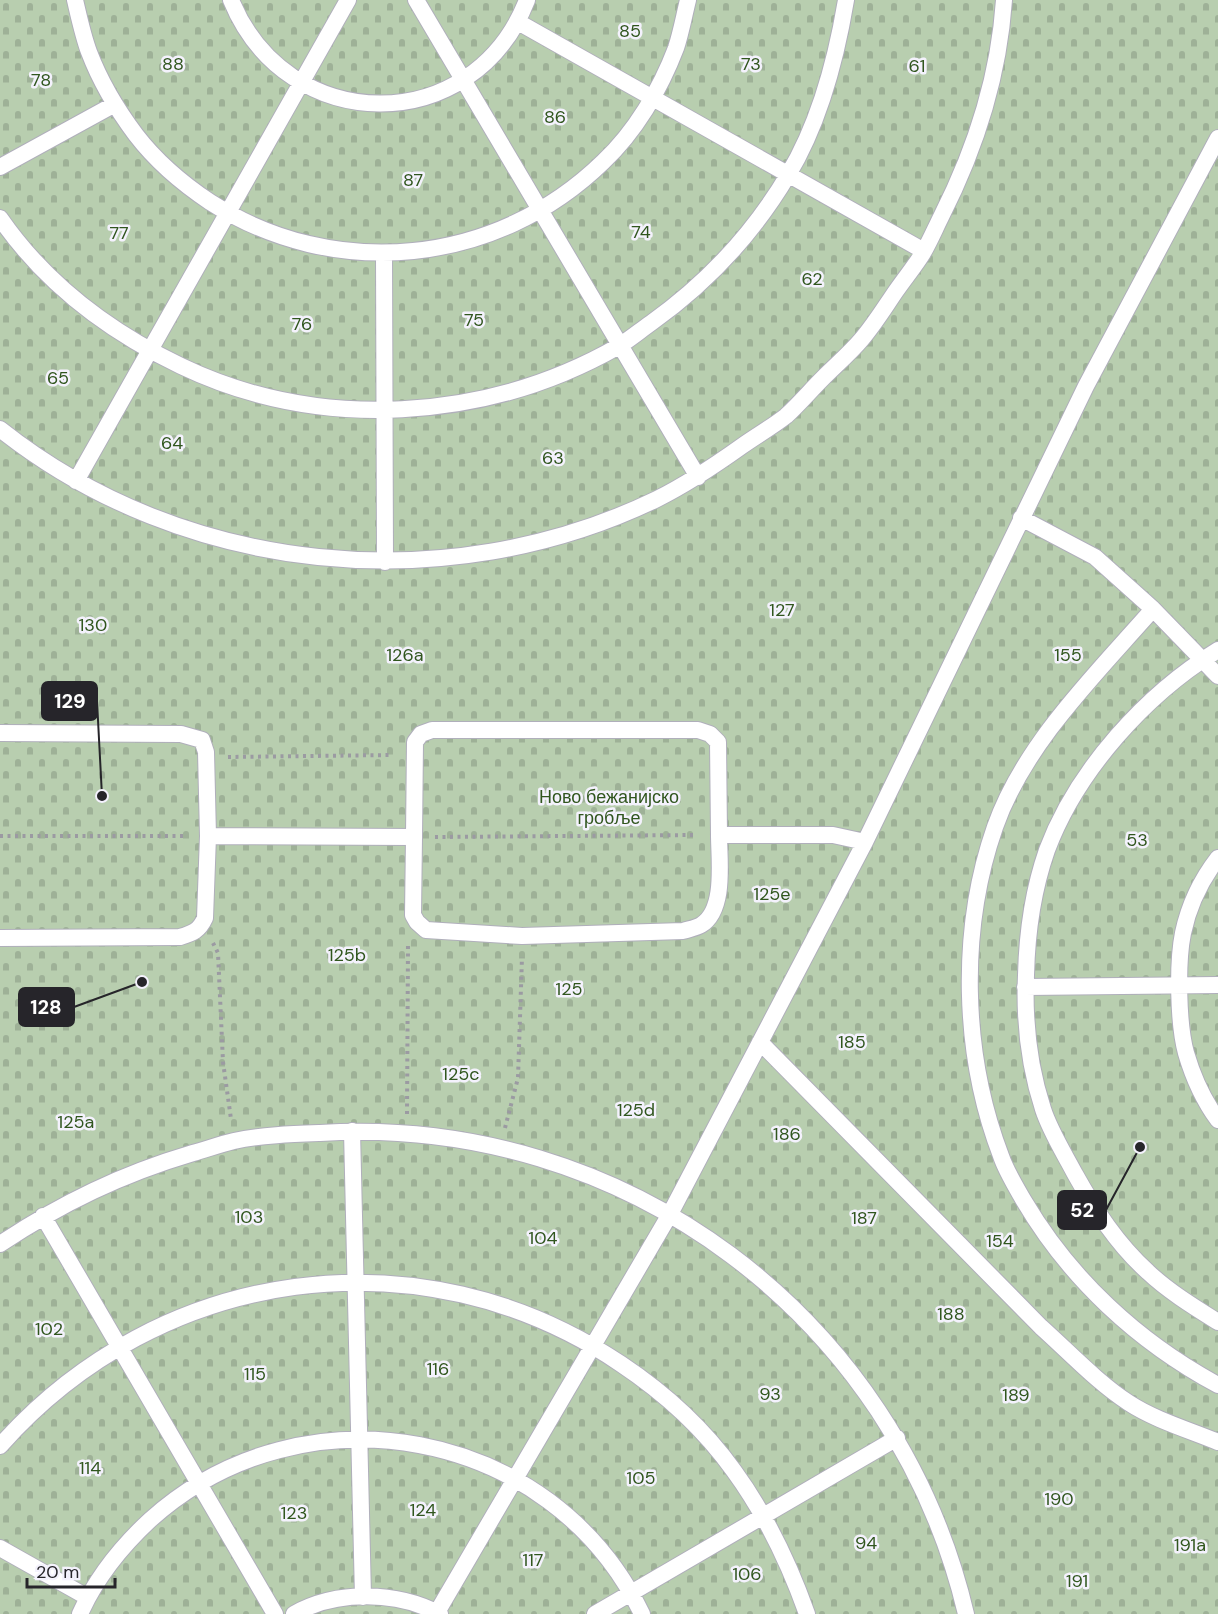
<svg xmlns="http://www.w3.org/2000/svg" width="1218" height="1614" viewBox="0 0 1218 1614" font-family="'DM Sans',sans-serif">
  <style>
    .cemetery { fill: url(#cemetery-stones) }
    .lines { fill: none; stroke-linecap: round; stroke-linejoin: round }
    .service-casing { stroke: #b0afbb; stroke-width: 18 }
    .path { stroke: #9b9aa2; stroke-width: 4; stroke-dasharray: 3 4.5; stroke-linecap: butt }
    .service { stroke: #fff; stroke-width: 16 }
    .labels { text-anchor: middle; stroke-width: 5; stroke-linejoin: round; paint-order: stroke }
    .park-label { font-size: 18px; fill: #30561e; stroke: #f4f2fd }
    .leader { fill: none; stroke: #26252a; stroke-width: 2 }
    .callout-dot { fill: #26252a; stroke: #f4f2fd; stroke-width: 2 }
    .callout { fill: #26252a; stroke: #26252a; stroke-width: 2 }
    .callout-label { font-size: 20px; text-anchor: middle; font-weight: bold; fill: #fff }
  </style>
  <defs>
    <pattern id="cemetery-stones" width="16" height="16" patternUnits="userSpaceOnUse" patternTransform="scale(1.5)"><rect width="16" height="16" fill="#b8ceaf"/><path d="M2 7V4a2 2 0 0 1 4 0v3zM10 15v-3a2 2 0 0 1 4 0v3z" fill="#9eb197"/></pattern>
  </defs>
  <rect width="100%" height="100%" fill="#f4f2fd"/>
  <path class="cemetery" d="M 0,0 L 1218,0 L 1218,1614 L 0,1614 Z"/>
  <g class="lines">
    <g class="service-casing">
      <path id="service" d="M 75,0 C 79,17 83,36 89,52 C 100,81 118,111 136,135 C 156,161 183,184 210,202 C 335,282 496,266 603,162 C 635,132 660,90 676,48 C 681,33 684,16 688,0
        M 231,0 C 287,137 473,139 527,0
        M 416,0 L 698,477
        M 518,22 L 924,251
        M 0,167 L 115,104
        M 0,218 C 45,283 110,332 181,366 C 319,432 486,422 619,346 C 630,339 641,330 651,323 C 707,283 753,234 788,175 C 820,122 836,60 846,0
        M 384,253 L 385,562
        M 0,429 C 184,575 446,601 657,499 C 687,484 714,466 742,446 C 756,436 772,427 786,416 C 799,404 811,390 823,378 C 836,365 850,353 861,340 C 874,325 885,307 896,291 C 905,278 915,266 923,253 C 930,241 935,229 941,217 C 975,150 999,75 1004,0
        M 76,481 L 348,0
        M 1021,518 L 1095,557 L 1153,609 L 1218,676
        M 1153,609 C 1096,674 1024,744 995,827 C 959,930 962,1054 1001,1156 C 1006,1171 1016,1187 1024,1201 C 1070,1279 1138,1342 1218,1385
        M 1218,650 C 1146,694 1077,770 1047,850 C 1033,890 1027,933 1026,975 C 1024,1020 1029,1066 1043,1109 C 1050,1131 1064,1153 1075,1174 C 1095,1210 1117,1244 1148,1272 C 1168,1291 1194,1307 1218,1322
        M 0,733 L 181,734 L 202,740 L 206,752 L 208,836 L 414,837 L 415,742 L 421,734 L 432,730 L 698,730 L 710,734 L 718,742 L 719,835 L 833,835 L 865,842
        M 414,837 L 413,915 L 417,922 L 426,930 L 522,936 L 683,931 C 689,929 696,928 701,925 C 726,910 719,860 719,835
        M 1218,858 C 1201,880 1189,905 1183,933 C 1177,963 1178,1024 1186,1053 C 1193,1077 1204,1101 1218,1120
        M 0,938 L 180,937 C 193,933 199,931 205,918 L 208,836
        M 1025,987 L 1218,985
        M 760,1042 L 1041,1327 C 1069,1352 1098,1383 1129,1403 C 1155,1420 1189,1430 1218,1442
        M 352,1131 L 363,1597
        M 43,1216 L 275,1614
        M 0,1244 C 62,1203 122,1174 193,1153 C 207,1149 221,1144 234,1141 C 262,1135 292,1134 320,1133 C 624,1114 896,1317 966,1614
        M 0,1446 C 159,1266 421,1229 621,1364 C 663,1392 704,1429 734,1471 C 766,1515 789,1563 807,1614
        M 0,1548 L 87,1597
        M 80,1614 C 96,1578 121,1547 150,1520 C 303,1382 552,1427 642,1614
        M 294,1614 C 337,1590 397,1591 440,1614
        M 436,1614 L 670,1214 L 865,842 L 1086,386 L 1218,138
        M 595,1614 L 897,1438"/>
    </g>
    <path class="path" d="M 228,757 L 392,755
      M 0,836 L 186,836
      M 435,837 L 697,835
      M 213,943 L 218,953 L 223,1062 L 231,1119
      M 407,1114 L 408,945
      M 505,1128 L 518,1078 L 522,957"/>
    <use href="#service" class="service"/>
  </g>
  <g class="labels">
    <g class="park-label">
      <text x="630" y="37">85</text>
      <text x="173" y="70">88</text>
      <text x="751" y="70">73</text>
      <text x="917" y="72">61</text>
      <text x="41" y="86">78</text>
      <text x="555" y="123">86</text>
      <text x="413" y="186">87</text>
      <text x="641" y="238">74</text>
      <text x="119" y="239">77</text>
      <text x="812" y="285">62</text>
      <text x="474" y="326">75</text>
      <text x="302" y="330">76</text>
      <text x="58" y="384">65</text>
      <text x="172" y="449">64</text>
      <text x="553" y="464">63</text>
      <text x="782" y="616">127</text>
      <text x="93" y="631">130</text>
      <text x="405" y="661">126a</text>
      <text x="1068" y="661">155</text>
      <text x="609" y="803">Ново бежанијско<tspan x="609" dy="21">гробље</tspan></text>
      <text x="1137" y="846">53</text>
      <text x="772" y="900">125e</text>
      <text x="347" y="961">125b</text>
      <text x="569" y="995">125</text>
      <text x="852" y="1048">185</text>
      <text x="461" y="1080">125c</text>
      <text x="636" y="1116">125d</text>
      <text x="76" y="1128">125a</text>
      <text x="787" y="1140">186</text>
      <text x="249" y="1223">103</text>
      <text x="864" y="1224">187</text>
      <text x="543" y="1244">104</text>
      <text x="1000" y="1247">154</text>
      <text x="951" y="1320">188</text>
      <text x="49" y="1335">102</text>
      <text x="438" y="1375">116</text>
      <text x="255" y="1380">115</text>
      <text x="770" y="1400">93</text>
      <text x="1016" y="1401">189</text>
      <text x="90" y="1474">114</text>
      <text x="641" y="1484">105</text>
      <text x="1059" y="1505">190</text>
      <text x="423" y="1516">124</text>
      <text x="294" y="1519">123</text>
      <text x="866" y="1549">94</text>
      <text x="1190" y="1551">191a</text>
      <text x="533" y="1566">117</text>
      <text x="747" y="1580">106</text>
      <text x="1077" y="1587">191</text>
    </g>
  </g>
  <path class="leader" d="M102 796L97 701M142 982L74 1007M1140 1147L1106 1210"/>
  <g class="callout-dot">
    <circle cx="102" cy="796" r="6"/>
    <circle cx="142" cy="982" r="6"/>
    <circle cx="1140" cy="1147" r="6"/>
  </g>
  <g class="callout">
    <rect x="42" y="682" width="55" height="38" rx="6"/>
    <rect x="19" y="988" width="55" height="38" rx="6"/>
    <rect x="1058" y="1191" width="48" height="38" rx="6"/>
  </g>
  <g class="callout-label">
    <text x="70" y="708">129</text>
    <text x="46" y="1014">128</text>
    <text x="1082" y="1217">52</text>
  </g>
  <path d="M27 1578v9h88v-9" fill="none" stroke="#26252a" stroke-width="3"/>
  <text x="36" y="1578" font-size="18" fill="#26252a" stroke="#f4f2fd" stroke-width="4.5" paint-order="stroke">20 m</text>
</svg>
